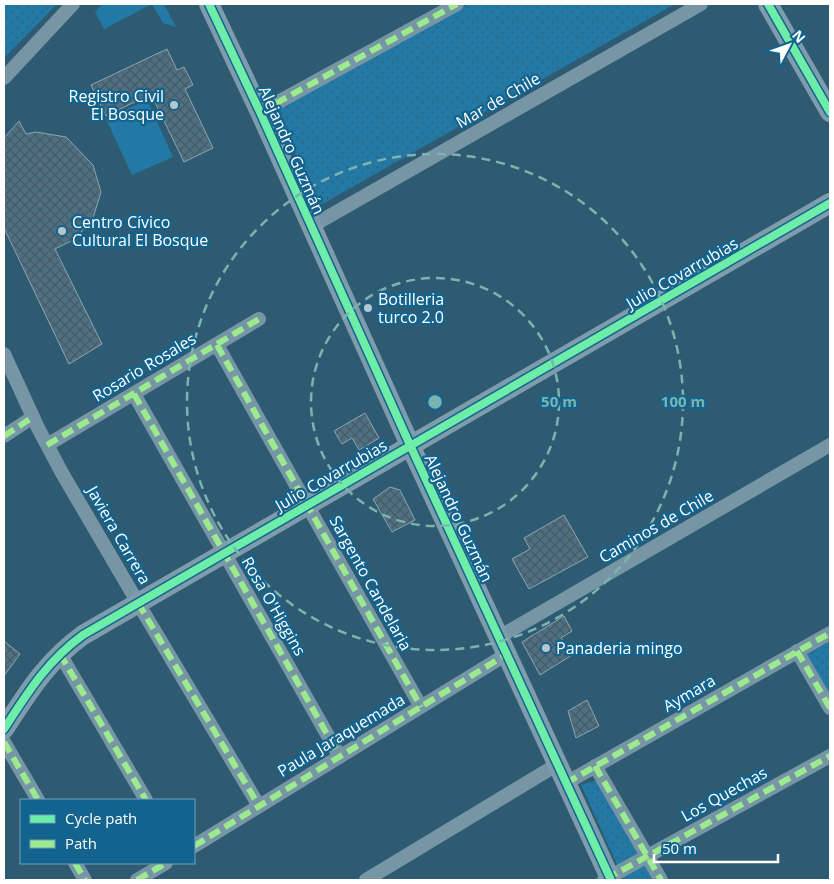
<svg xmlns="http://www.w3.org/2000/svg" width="834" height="884" viewBox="0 0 834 884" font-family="'Open Sans',sans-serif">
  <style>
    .grass { fill: #2279a5 }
    .park { fill: url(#park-dots) }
    .building { fill: url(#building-cross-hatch); stroke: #8ba6b4 }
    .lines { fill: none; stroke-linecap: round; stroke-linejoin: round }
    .street { stroke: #7696a6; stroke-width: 14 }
    .secondary { stroke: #7e9cab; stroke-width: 20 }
    .quiet { stroke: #9bea8d; stroke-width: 6; stroke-dasharray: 12 6; stroke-linecap: butt }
    .cycleway-casing { stroke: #12648f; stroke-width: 11 }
    .cycleway { stroke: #6deda7; stroke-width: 8 }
    .ring { fill: none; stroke: #7bb4af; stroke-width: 2.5; stroke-dasharray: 9 6 }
    .poi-dot { fill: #b6c6ce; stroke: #12648f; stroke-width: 2 }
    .labels { text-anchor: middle; stroke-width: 4.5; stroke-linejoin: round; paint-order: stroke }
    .poi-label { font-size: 16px; fill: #fff; stroke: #12648f; text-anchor: start }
    .street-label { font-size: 16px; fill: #fff; stroke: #12648f }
    .centre { fill: #7bb4af; stroke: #12648f; stroke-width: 2.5 }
    .ring-label { font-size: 15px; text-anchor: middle; font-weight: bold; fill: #7bb4af; stroke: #12648f; stroke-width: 4.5; stroke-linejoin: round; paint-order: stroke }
  </style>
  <defs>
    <pattern id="park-dots" width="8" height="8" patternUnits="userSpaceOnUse" patternTransform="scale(1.25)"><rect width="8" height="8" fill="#2279a5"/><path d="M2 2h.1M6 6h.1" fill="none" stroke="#376278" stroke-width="1.8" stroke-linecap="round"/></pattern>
    <pattern id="building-cross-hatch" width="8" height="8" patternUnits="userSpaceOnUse" patternTransform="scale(1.25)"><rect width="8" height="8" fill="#4d7184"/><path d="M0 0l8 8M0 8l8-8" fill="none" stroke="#4c5960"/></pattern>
  </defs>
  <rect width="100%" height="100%" fill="#2f5b72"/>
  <path class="grass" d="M 102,4 L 164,4 L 176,27 L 163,23 L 152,4 L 104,29 L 95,12 Z
    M 147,100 L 173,157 L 132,175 L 106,119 Z"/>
  <path class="park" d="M 4,4 L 57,4 L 4,58 Z
    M 469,4 L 675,4 L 319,206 L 276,110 Z
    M 830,641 L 830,696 L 806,655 Z
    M 597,780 L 655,880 L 624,880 L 581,785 Z"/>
  <path class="building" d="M 167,49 L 177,70 L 184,67 L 193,85 L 185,89 L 213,148 L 184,162 L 151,94 L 106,116 L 91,85 Z
    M 19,121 L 26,134 L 36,132 L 66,137 L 93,165 L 101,192 L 93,218 L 75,239 L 55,249 L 102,344 L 69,364 L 4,228 L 4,138 Z
    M 365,413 L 379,438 L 359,450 L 352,438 L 342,444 L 334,431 Z
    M 390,487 L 400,490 L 415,520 L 392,532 L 373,499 Z
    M 564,515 L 588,557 L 529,589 L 512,559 L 530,549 L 524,538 Z
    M 564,616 L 572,631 L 561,638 L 572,655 L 540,675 L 522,642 Z
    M 4,641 L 20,654 L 4,676 Z
    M 587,700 L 599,726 L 576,738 L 568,711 Z"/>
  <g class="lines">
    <path class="street" d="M 4,78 L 73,4
      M 260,112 L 457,4
      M 312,226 L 701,4
      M 217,345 L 421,707
      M 4,354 L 38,428 L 62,473 L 138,603 L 259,806
      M 134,394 L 340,757
      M 4,436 L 33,417
      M 47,445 L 259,319
      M 499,637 L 830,445
      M 797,651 L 830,708
      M 60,654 L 146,800
      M 4,742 L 38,800
      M 595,766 L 661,880
      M 566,783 L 830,633
      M 194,846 L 507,654
      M 75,863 L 85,880
      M 137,880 L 166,863
      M 366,880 L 558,764
      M 604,880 L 830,756"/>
    <path class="secondary" d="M 209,4 L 260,112 L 410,445 L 611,880
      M 768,4 L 830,112
      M 4,729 C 28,692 47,661 83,635 L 830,203"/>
    <path class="quiet" d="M 260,112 L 457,4
      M 217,345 L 421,707
      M 134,394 L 340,757
      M 4,436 L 33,417
      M 47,445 L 259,319
      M 138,603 L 259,806
      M 797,651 L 830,708
      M 60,654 L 146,800
      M 4,742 L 38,800
      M 595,766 L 661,880
      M 566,783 L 830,633
      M 194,846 L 507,654
      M 75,863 L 85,880
      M 606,879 L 830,756
      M 137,880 L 166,863"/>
    <g class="cycleway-casing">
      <path id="cycleway" d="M 209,4 L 260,112 L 410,445 L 611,880
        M 768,4 L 830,112
        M 4,729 C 28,692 47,661 83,635 L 830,203"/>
    </g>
    <use href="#cycleway" class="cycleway"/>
  </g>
  <g class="ring">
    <circle cx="435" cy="402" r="124"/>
    <circle cx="435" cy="402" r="248"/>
  </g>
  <g class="poi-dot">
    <circle cx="174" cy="105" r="5"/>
    <circle cx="62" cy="231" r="5"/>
    <circle cx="368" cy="308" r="5"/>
    <circle cx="546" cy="648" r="5"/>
  </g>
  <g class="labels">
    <g class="poi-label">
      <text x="164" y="102" text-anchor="end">Registro Civil<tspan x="164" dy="18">El Bosque</tspan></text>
      <text x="72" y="228">Centro Cívico<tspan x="72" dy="18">Cultural El Bosque</tspan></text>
      <text x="378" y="305">Botilleria<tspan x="378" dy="18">turco 2.0</tspan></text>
      <text x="556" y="654">Panaderia mingo</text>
    </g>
    <g class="street-label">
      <text transform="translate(498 100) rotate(-30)" y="6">Mar de Chile</text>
      <text transform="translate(292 150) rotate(66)" y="6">Alejandro Guzmán</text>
      <text transform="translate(682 273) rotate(-30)" y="6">Julio Covarrubias</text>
      <text transform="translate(144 367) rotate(-31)" y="6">Rosario Rosales</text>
      <text transform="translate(331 475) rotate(-30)" y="6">Julio Covarrubias</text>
      <text transform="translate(459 518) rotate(65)" y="6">Alejandro Guzmán</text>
      <text transform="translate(656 526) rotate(-30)" y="6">Caminos de Chile</text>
      <text transform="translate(119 535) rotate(60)" y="6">Javiera Carrera</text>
      <text transform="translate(371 583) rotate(61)" y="6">Sargento Candelaria</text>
      <text transform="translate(274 606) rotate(60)" y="6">Rosa O'Higgins</text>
      <text transform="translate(689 693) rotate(-30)" y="6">Aymara</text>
      <text transform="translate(341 735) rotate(-31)" y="6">Paula Jaraquemada</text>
      <text transform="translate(724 794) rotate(-29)" y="6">Los Quechas</text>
    </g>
  </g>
  <circle cx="435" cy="402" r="8" class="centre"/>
  <g class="ring-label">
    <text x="559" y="407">50 m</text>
    <text x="683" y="407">100 m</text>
  </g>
  <rect width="834" height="884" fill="none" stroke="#ffffff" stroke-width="10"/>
  <rect x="20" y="799" width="175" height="65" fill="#12648f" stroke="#71a2bc"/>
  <rect x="30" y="815" width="25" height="8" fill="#6deda7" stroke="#71a2bc"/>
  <text x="65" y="824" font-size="15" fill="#ffffff">Cycle path</text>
  <rect x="30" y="840" width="25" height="8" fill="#9bea8d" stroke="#71a2bc"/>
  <text x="65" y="849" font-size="15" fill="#ffffff">Path</text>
  <g transform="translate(789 45) rotate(49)" stroke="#12648f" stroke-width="4" paint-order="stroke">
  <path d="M0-4L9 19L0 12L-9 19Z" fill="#ffffff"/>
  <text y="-8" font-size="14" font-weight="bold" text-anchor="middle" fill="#ffffff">N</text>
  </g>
  <path d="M654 854v8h124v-8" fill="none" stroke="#ffffff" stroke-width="2.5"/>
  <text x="662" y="854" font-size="15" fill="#ffffff" stroke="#12648f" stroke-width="4" paint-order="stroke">50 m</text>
</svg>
